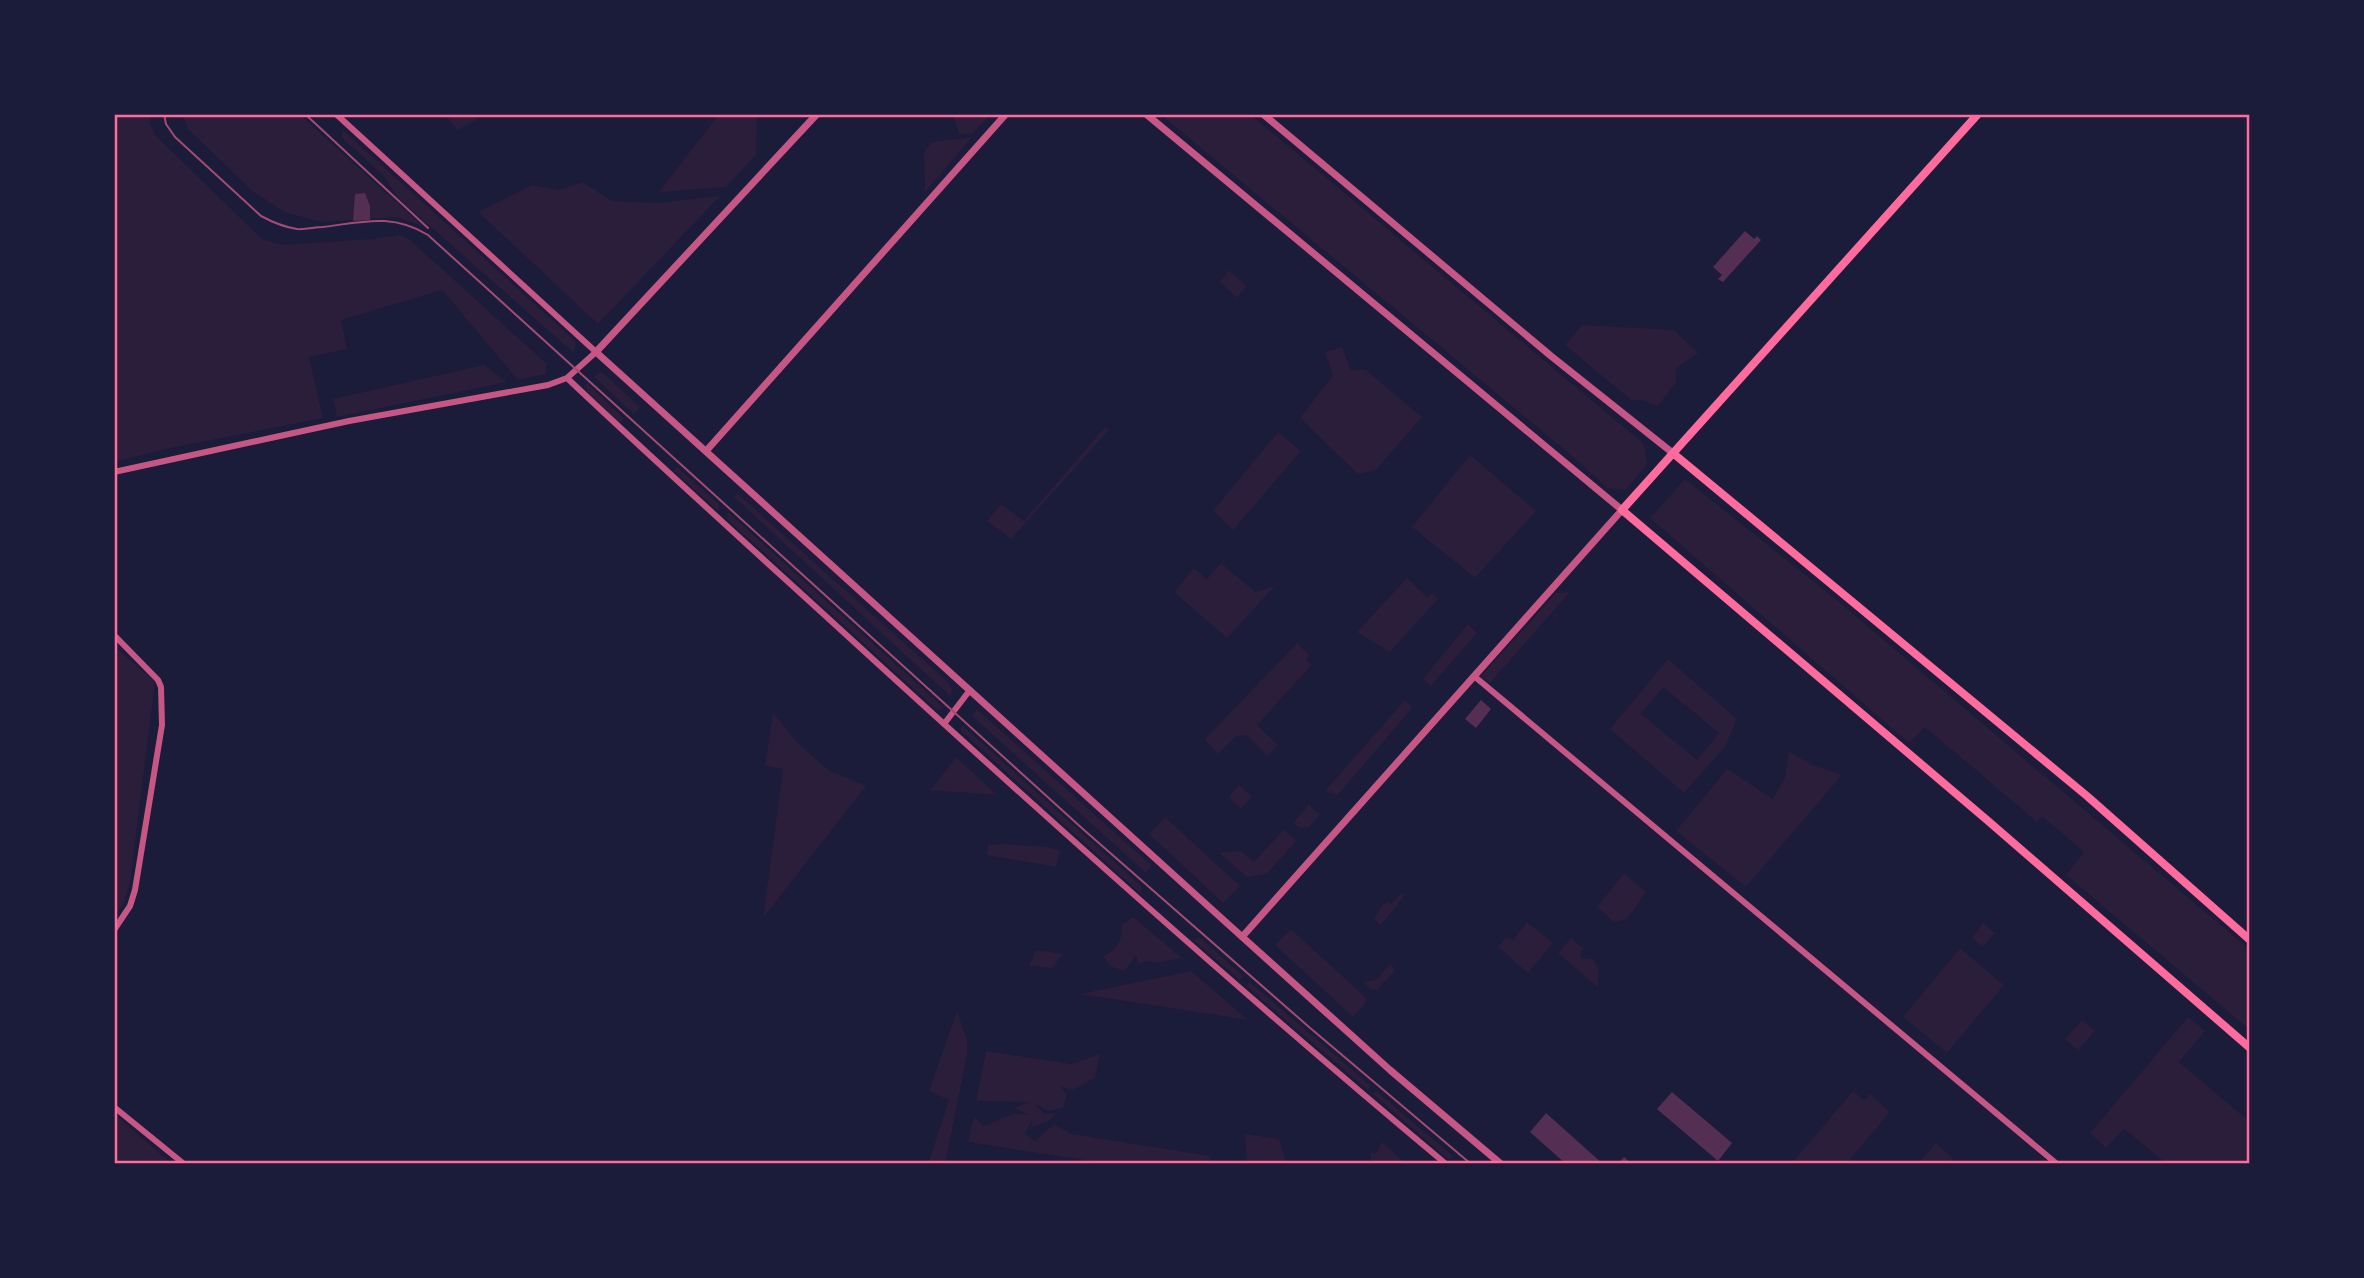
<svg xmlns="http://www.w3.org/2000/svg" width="2364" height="1278" viewBox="0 0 2364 1278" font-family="'Open Sans',sans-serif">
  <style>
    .green { fill: #2a1e3b; fill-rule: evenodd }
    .building { fill: #542f53 }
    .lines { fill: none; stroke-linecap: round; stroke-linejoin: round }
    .minor { stroke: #c65784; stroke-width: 6 }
    .tertiary { stroke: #c65784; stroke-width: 7 }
    .secondary { stroke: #ff6b9d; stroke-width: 8 }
    .tram { stroke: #a44b75; stroke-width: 2 }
    .neatline { fill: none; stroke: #ff6b9d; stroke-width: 2.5 }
  </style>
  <rect width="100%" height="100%" fill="#1b1b3a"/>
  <path class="green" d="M 114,114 L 151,114 L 150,124 L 156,136 L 262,239 L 282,245 L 372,239 L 400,235 L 409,239 L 547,364 L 546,374 L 518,380 L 442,290 L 341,320 L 347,349 L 309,357 L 323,418 L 170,448 L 114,462 Z
    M 182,114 L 299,114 L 423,226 L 396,217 L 321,222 L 284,212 L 250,189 L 188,129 Z
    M 445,114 L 473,114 L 477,120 L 457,130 Z
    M 719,114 L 757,114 L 756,155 L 726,187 L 659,192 Z
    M 965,114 L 977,114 L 977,119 L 978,114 L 991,114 L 972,134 L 959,134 L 954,118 Z
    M 1160,114 L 1250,114 L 1644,444 L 1647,464 L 1626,490 L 1607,488 L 1571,455 Z
    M 343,130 L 573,339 L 576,343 L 574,353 L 398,198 L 383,175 L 341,137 Z
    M 972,137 L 925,192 L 924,152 L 931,142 Z
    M 582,182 L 612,201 L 657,203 L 720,196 L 598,324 L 478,212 L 532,185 L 559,190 Z
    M 1229,270 L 1246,286 L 1237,298 L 1220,282 Z
    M 1582,325 L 1674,330 L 1698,353 L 1676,368 L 1676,382 L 1658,406 L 1642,400 L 1631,400 L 1565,345 Z
    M 1342,347 L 1351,370 L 1366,370 L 1422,417 L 1376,470 L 1358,474 L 1300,418 L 1333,375 L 1325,352 Z
    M 484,365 L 507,382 L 337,417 L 333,399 Z
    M 599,372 L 603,373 L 640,407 L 634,414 L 594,377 Z
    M 587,383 L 624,419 L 620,423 L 587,391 L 584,386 Z
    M 1105,427 L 1109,430 L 1011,539 L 987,521 L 1001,504 L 1024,521 Z
    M 1278,432 L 1301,451 L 1233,530 L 1213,511 Z
    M 1470,455 L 1536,511 L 1475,578 L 1412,527 Z
    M 677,467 L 720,505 L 718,511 L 674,471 Z
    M 1685,479 L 1833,597 L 2250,950 L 2250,1030 L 2066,875 L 2084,852 L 2042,816 L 2037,822 L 1925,727 L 1909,743 L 1650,518 Z
    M 737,493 L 949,683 L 952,690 L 951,697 L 734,497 Z
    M 728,512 L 943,707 L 940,710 L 936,709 L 727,519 Z
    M 1221,563 L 1255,592 L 1275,586 L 1227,638 L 1174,592 L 1194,568 L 1207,579 Z
    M 1407,578 L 1427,597 L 1432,593 L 1438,599 L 1390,652 L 1357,632 Z
    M 1570,592 L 1490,683 L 1481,676 L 1556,593 Z
    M 1468,624 L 1477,633 L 1431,686 L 1423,679 Z
    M 1297,643 L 1309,655 L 1306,659 L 1312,665 L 1257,725 L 1278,745 L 1267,756 L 1247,735 L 1236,736 L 1218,754 L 1205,739 Z
    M 114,646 L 155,682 L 130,882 L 124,903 L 114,917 Z
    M 1668,659 L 1737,719 L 1725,747 L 1684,793 L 1610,729 ZM 1663,687 L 1719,733 L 1697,760 L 1641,714 Z
    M 1405,700 L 1413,707 L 1337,796 L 1325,791 Z
    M 977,709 L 1152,866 L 1146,873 L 972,716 Z
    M 773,713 L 797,742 L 828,770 L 866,786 L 763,918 L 783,769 L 765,766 Z
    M 963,726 L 1141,886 L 1141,894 L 960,730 Z
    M 1789,752 L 1813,765 L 1842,775 L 1746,887 L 1676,831 L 1727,769 L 1773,799 L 1785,777 Z
    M 956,757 L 997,795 L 931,790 Z
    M 1239,785 L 1252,797 L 1241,809 L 1229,797 Z
    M 1309,805 L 1320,814 L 1309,827 L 1300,828 L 1293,823 Z
    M 1165,817 L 1240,886 L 1223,903 L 1149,834 Z
    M 1284,829 L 1296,841 L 1267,874 L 1247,877 L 1219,853 L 1241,851 L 1254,862 Z
    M 1002,844 L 1049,847 L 1060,851 L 1056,867 L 987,855 L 988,845 Z
    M 1624,873 L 1646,892 L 1627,919 L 1614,922 L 1597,907 Z
    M 1402,893 L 1405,895 L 1381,925 L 1374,919 L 1383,904 L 1388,902 L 1391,904 Z
    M 1133,917 L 1182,958 L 1156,963 L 1149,961 L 1139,964 L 1136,955 L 1125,971 L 1112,967 L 1103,957 C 1117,948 1122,942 1122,925 Z
    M 1527,922 L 1553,943 L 1528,973 L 1498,947 L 1506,937 L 1513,940 Z
    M 1983,923 L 1995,933 L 1983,947 L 1972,938 Z
    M 1291,929 L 1366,998 L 1365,1004 L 1353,1017 L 1275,945 Z
    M 1201,938 L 1243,976 L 1243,977 L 1240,980 L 1193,940 Z
    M 1571,938 L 1584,949 L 1580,952 L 1581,958 L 1593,959 L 1599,970 L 1598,987 L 1558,953 Z
    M 1960,948 L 2004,985 L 1947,1053 L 1903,1017 Z
    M 1036,950 L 1063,954 L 1052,968 L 1029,966 Z
    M 1391,963 L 1395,971 L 1377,990 L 1371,989 L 1363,982 L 1376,980 Z
    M 1191,971 L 1248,1020 L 1080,994 Z
    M 1250,982 L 1371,1086 L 1368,1090 L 1246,986 Z
    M 957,1011 L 967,1040 L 967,1054 L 945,1164 L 928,1164 L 949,1100 L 929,1091 Z
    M 2188,1017 L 2205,1031 L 2179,1062 L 2250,1122 L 2250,1164 L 2167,1164 L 2124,1129 L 2106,1148 L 2090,1133 Z
    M 2082,1020 L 2095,1031 L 2078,1050 L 2065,1039 Z
    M 986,1051 L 1071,1064 L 1100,1054 L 1095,1078 L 1072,1090 L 1060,1086 L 1067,1095 L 1063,1108 L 1048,1111 L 1035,1104 L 1044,1114 L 1057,1113 L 1048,1121 L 1031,1128 L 1032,1120 L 1025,1134 L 1035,1141 L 1054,1124 L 1071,1134 L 1211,1156 L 1209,1164 L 1111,1164 L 968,1142 L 974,1116 L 984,1126 L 1015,1113 L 1030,1115 L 1014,1108 L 1030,1102 L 976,1101 Z
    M 1376,1091 L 1453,1156 L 1449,1160 L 1373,1094 Z
    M 1853,1091 L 1864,1100 L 1870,1094 L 1890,1112 L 1846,1164 L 1791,1164 Z
    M 114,1114 L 172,1164 L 114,1164 Z
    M 1245,1134 L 1279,1139 L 1287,1164 L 1247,1164 Z
    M 1382,1142 L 1407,1164 L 1371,1164 L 1371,1152 L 1376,1154 Z
    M 1936,1143 L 1953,1158 L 1948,1164 L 1918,1164 Z"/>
  <path class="building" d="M 365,193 L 370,206 L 370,220 L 353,221 L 355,194 Z
    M 1745,231 L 1754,239 L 1757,236 L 1761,240 L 1723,282 L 1718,279 L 1722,275 L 1713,267 Z
    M 1481,700 L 1491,709 L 1476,728 L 1465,719 Z
    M 1672,1092 L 1732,1143 L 1718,1161 L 1657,1109 Z
    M 1546,1113 L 1603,1164 L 1566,1164 L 1530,1132 Z
    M 1624,1157 L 1632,1164 L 1618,1164 Z"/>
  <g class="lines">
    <path class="minor" d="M 567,378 C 658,464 750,547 842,631 C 1040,812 1240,992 1446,1164
      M 114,472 L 349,421 L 548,385 L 567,378 L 596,352 L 336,114
      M 114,635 L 158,680 L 161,687 L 162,725 L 135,890 L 130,906 L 114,930
      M 1474,676 L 2057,1164
      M 944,724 L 970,690
      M 114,1107 L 184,1164"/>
    <path class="tertiary" d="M 817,114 L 596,352 L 1229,925 L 1390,1070 L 1501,1164
      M 1146,114 L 1622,510 L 1242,937
      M 1263,114 L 1551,356 L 1674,454
      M 707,450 L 1006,114"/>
    <path class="secondary" d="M 1978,114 L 1622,510 L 1987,820 L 2250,1048
      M 1674,454 L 2087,796 L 2250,940"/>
    <path class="tram" d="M 164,114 L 166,124 L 175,137 L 261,216 C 272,222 284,227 297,229 C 305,230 315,227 323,227 C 363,222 392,213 428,235 L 1084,830 L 1309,1027 L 1471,1164
      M 305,114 L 428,228"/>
  </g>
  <rect width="2364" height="1278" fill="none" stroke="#1b1b3a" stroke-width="231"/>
  <rect x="116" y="116" width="2132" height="1046" class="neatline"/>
</svg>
